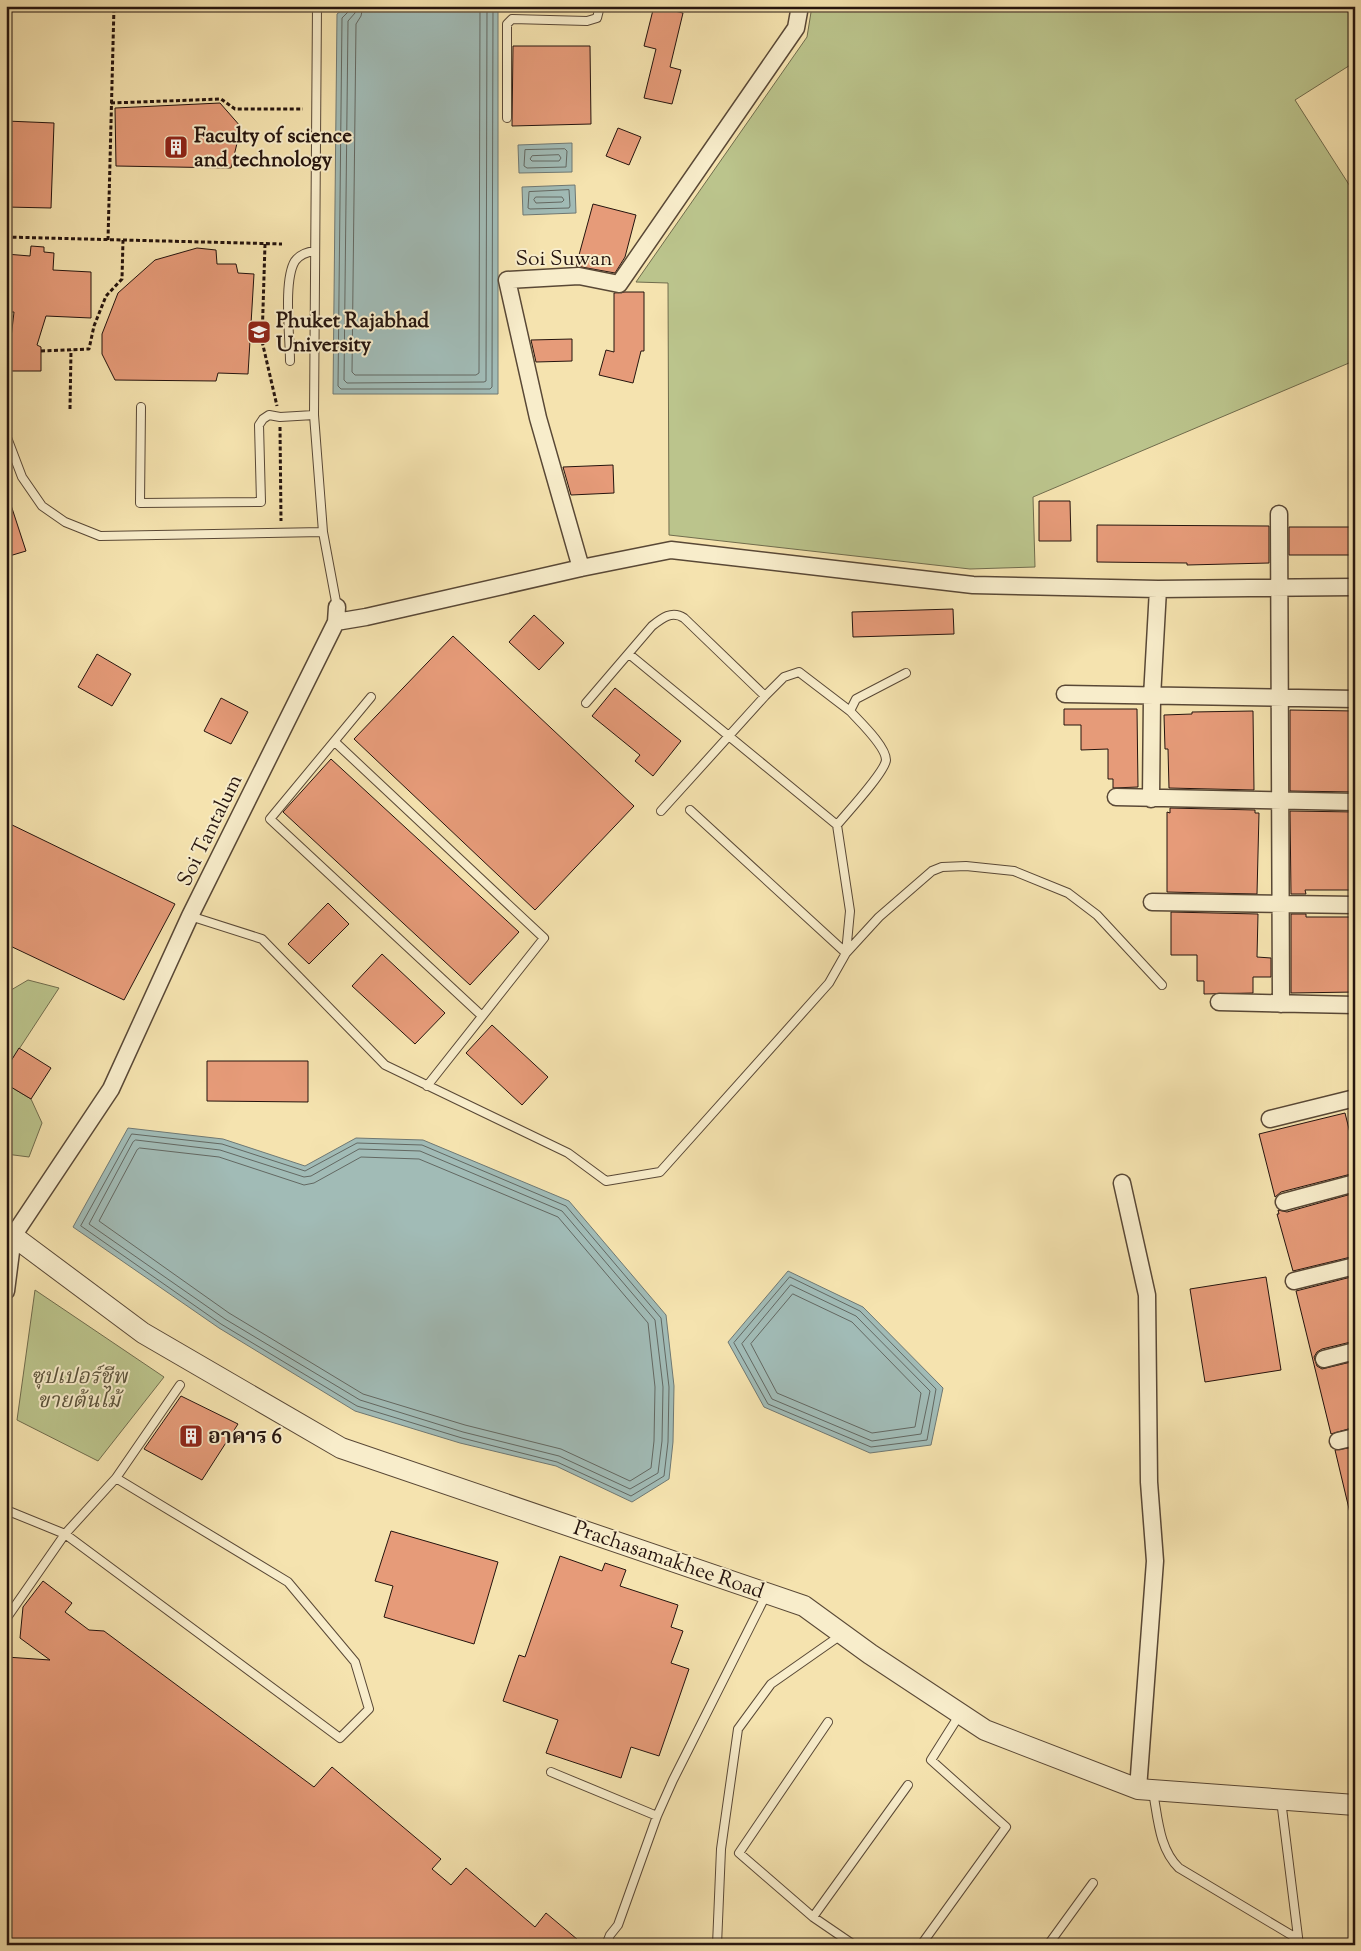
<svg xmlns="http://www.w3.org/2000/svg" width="1361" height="1951" viewBox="0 0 1361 1951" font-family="'Sorts Mill Goudy','Noto Serif Thai',serif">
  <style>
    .green { fill: #bbc48c; stroke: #706c4d }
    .water { fill: #a1bbb6; stroke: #6f7873 }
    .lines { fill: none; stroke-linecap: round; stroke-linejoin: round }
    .shore { stroke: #636862; stroke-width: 1 }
    .building { fill: #e69b79; stroke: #25140e }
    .service-casing { stroke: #594836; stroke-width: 10 }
    .minor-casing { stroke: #594836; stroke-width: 19 }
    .tertiary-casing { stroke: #594836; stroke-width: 22 }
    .path { stroke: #25140e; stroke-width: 3; stroke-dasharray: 4 2.5; stroke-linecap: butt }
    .service { stroke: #f8edcb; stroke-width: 8 }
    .minor { stroke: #f8edcb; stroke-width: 16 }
    .tertiary { stroke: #f8edcb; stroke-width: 20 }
    .labels { text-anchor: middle; stroke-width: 4; stroke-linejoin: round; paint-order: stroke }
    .poi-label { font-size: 21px; font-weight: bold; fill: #25140e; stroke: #f8edcb; text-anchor: start }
    .street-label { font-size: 21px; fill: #25140e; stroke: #f8edcb }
    .park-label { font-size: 21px; font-style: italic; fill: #5a523a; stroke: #f8edcb }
  </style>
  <rect width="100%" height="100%" fill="#f5e3af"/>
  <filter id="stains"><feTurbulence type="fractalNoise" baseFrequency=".004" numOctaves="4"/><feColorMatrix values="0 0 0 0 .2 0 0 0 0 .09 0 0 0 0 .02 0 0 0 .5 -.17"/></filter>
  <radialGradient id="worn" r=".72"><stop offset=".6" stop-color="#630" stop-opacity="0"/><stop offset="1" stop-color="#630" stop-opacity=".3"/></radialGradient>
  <path class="green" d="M 812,6 L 1355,6 L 1355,62 L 1295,100 L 1355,194 L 1355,348 L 1349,363 L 1033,497 L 1035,567 L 970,569 L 669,535 L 668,283 L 636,282 L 807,37 Z
    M 28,980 L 59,988 L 6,1069 L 6,993 Z
    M 6,1084 L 31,1099 L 42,1123 L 29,1157 L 6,1154 Z
    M 35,1290 L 164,1377 L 98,1461 L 17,1420 Z"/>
  <path class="water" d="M 347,6 L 498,8 L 498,394 L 333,394 L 337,14 Z
    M 572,143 L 572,172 L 519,173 L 518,145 Z
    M 575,185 L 576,213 L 523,215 L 522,187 Z
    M 128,1128 L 223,1139 L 305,1166 L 356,1138 L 423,1140 L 569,1201 L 666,1315 L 674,1386 L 673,1442 L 669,1479 L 632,1502 L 556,1466 L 460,1443 L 355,1411 L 219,1328 L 73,1227 Z
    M 788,1271 L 863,1307 L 943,1388 L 931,1445 L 870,1453 L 764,1407 L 728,1342 Z"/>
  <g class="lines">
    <path class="shore" d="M 349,6 L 349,11 L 342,18 L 338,386 L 341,389 L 490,389 L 492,387 L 493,6
      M 356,6 L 355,13 L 348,21 L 344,380 L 347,383 L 484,382 L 486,381 L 487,6
      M 363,6 L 361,16 L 356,24 L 352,372 L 355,375 L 476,375 L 479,373 L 480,6
      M 565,149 L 567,151 L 566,167 L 527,168 L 524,166 L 525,150 Z
      M 559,155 L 561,158 L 559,161 L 532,161 L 530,159 L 532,156 Z
      M 569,190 L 570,206 L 569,208 L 530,209 L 528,208 L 529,192 Z
      M 536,197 L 562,197 L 564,200 L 562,202 L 536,203 L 534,200 Z
      M 132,1134 L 222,1144 L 305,1171 L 357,1143 L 422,1145 L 566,1206 L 661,1318 L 669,1387 L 668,1442 L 664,1476 L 631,1496 L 557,1462 L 462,1438 L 357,1406 L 221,1324 L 81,1226 Z
      M 136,1140 L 220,1150 L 304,1177 L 311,1176 L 359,1149 L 420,1151 L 562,1211 L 655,1320 L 663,1387 L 662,1441 L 658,1473 L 630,1489 L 559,1456 L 463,1432 L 360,1400 L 225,1319 L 89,1224 L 133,1142 Z
      M 140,1148 L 219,1157 L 304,1185 L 314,1183 L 361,1157 L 419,1159 L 558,1217 L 648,1323 L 655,1387 L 654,1441 L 651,1468 L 630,1481 L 561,1449 L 465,1425 L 363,1394 L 229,1313 L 99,1221 L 137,1150 Z
      M 790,1277 L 860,1311 L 936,1389 L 927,1440 L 871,1447 L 768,1404 L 734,1343 Z
      M 791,1285 L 856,1316 L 930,1391 L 921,1434 L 872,1441 L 772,1399 L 742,1344 Z
      M 793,1294 L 852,1322 L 921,1393 L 915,1427 L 872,1433 L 777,1393 L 751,1344 Z"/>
  </g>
  <path class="building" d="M 654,6 L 683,13 L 670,67 L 681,70 L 672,104 L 644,98 L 656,49 L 644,46 Z
    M 513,46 L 590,46 L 591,124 L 512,126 Z
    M 220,103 L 241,127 L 231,168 L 116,166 L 115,108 Z
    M 6,121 L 54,123 L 51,208 L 6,207 Z
    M 618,128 L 641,137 L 629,165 L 606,156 Z
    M 593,204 L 636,215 L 625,257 L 615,273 L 576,266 Z
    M 31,246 L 44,247 L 44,252 L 54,253 L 53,270 L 91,272 L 91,318 L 46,316 L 37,345 L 41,347 L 41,371 L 6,371 L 6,338 L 11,338 L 14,312 L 6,312 L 6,254 L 30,256 Z
    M 197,248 L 216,250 L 217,264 L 236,264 L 238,273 L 254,274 L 248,374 L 218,373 L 216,381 L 115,380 L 102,354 L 102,334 L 118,293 L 155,260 Z
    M 625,292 L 644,292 L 644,351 L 641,351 L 633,383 L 599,375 L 606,350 L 614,352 L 614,293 Z
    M 572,339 L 572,361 L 536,362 L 531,340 Z
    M 613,465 L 614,493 L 571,495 L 563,467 Z
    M 6,499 L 9,499 L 26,551 L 6,557 Z
    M 1039,501 L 1070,501 L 1071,541 L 1039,541 Z
    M 1097,525 L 1269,526 L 1269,563 L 1187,565 L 1187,563 L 1097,562 Z
    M 1289,527 L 1355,527 L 1355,555 L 1289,555 Z
    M 953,609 L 954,634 L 853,637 L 852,612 Z
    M 534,615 L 564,643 L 539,670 L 509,642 Z
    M 453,636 L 634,806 L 535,910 L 354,739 Z
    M 97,654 L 131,674 L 112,706 L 78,687 Z
    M 615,688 L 681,741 L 653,776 L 635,761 L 640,755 L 592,716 Z
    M 221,698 L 248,712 L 231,744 L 204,731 Z
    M 1064,709 L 1137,709 L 1138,787 L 1113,788 L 1113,779 L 1108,779 L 1108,749 L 1081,750 L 1081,725 L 1064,725 Z
    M 1290,710 L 1355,711 L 1355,792 L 1290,791 Z
    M 1253,711 L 1254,790 L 1169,788 L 1168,749 L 1165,749 L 1164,715 L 1192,714 L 1192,712 Z
    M 331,759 L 519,932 L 470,985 L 283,812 Z
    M 1170,808 L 1255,810 L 1255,813 L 1259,813 L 1257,894 L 1167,892 L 1167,812 L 1170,813 Z
    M 1290,811 L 1355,812 L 1355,890 L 1305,890 L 1306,894 L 1291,894 Z
    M 6,822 L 175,904 L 124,1000 L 6,944 Z
    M 328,903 L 349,924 L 309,964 L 288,944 Z
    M 1171,912 L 1258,914 L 1257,957 L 1271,958 L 1271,977 L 1253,977 L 1253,993 L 1204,994 L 1204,981 L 1197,981 L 1197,955 L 1171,955 Z
    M 1291,914 L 1306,914 L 1306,917 L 1355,917 L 1355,992 L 1291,993 Z
    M 382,954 L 445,1013 L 415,1044 L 352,986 Z
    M 492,1025 L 548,1077 L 522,1105 L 466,1053 Z
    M 19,1048 L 51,1068 L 31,1099 L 6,1084 L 6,1069 Z
    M 207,1061 L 308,1061 L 308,1102 L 207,1101 Z
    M 1345,1113 L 1355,1153 L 1355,1173 L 1281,1192 L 1275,1197 L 1259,1134 Z
    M 1355,1193 L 1355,1256 L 1293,1271 L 1277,1214 L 1279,1214 L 1278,1210 L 1287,1212 Z
    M 1355,1276 L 1355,1341 L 1322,1349 L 1317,1352 L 1314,1357 L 1317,1366 L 1322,1369 L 1355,1361 L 1355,1427 L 1331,1434 L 1296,1291 Z
    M 1266,1277 L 1281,1370 L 1205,1382 L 1190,1289 Z
    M 181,1396 L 238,1424 L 202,1480 L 144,1449 Z
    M 1355,1447 L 1355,1513 L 1350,1513 L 1335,1450 Z
    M 391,1531 L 498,1562 L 474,1644 L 384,1617 L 393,1586 L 375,1581 Z
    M 560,1556 L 602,1571 L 605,1563 L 626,1570 L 620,1586 L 678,1605 L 671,1627 L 683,1631 L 671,1663 L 689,1669 L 659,1756 L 631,1747 L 621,1778 L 546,1753 L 558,1720 L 503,1701 L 519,1655 L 525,1657 Z
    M 43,1581 L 72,1603 L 65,1612 L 89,1630 L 104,1631 L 314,1787 L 332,1767 L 441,1859 L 432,1869 L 451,1885 L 466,1868 L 535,1927 L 546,1913 L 584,1945 L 20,1945 L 6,1934 L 6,1657 L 50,1660 L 20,1638 L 23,1607 Z"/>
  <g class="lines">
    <g class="service-casing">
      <path id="service" d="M 507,118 L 507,24 L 512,19 L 587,21 L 597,18 L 600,6
        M 290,361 C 290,337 283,280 295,261 C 300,254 307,252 315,251
        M 141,407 L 140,503 L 261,502 L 259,425 L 263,419 L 269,415 L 280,417 L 314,415 L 317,6
        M 314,415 L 323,532 L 337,607
        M 6,435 L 22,477 L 42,506 L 65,522 L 100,536 L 323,532
        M 629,654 L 837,825
        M 371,697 L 270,819 L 482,1016
        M 586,703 L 652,626 C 662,618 672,610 684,618 L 765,696
        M 335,742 L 544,938 L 427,1086
        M 690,810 L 846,953 L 879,917 L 932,871 L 942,867 L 966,866 L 1014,871 L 1068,893 L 1097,915 L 1162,985
        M 661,811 L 765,696 L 784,677 L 799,672 L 850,711
        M 190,916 L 262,939 L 385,1065 L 568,1153 L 606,1181 L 660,1172 L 829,983 L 846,953 L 850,911 L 837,825 C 846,814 885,772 886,760 C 886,746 859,721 850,711 L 856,699 L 906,673
        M 6,1510 L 65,1534 L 340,1738 L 369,1709 L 355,1662 L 288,1582 L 116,1478
        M 6,1619 L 65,1534 L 116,1478 L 180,1385
        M 828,1722 L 739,1853 L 813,1917 L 854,1945
        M 551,1772 L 657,1816 L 673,1780 L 766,1595
        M 1153,1792 C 1158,1818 1159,1849 1179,1868 L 1298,1939
        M 1281,1800 L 1299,1945
        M 813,1917 L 908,1785
        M 606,1945 L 610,1935 L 618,1925 L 657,1816
        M 717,1945 L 721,1849 L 738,1729 L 771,1684 L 841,1635
        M 921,1945 L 1006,1827 L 931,1760 L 960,1714
        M 1048,1945 L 1093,1883"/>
    </g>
    <g class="minor-casing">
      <path id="minor" d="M 1279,514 L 1281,1004
        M 581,568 L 538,418 L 507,280 L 579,276 L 619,284 L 796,28 L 800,6
        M 336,622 L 366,617 L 581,568 L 671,550 L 973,585 L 1158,589 L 1355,587
        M 1065,694 L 1355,699
        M 1116,797 L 1355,802
        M 1151,799 L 1152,697 L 1158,589
        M 1152,902 L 1355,905
        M 1219,1002 L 1355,1005
        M 1270,1119 L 1355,1098
        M 1122,1183 L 1147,1295 L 1149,1482 L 1155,1561 L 1138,1789
        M 1284,1202 L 1355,1183
        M 1294,1281 L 1355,1266
        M 6,1291 L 13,1236 L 111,1089 L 190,916 L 336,622 L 337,607
        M 1324,1359 L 1355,1351
        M 1338,1441 L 1355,1437"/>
    </g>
    <g class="tertiary-casing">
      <path id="tertiary" d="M 6,1235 L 13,1236 L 143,1333 L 341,1448 L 804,1606 L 870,1654 L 985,1730 L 1138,1789 L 1355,1805"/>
    </g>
    <path class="path" d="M 111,103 L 221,99 L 235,109 L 303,109
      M 6,237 L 282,244
      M 108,240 L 114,6
      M 265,244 L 262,341 L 277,406
      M 41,351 L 89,349 L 94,326 L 106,296 L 122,279 L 123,240
      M 70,409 L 71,350
      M 280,427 L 281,521"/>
    <use href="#service" class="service"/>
    <use href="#minor" class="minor"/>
    <use href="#tertiary" class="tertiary"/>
  </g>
  <defs>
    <g id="building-square" transform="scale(1.25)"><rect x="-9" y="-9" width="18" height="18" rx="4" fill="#8f2418" stroke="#f8edcb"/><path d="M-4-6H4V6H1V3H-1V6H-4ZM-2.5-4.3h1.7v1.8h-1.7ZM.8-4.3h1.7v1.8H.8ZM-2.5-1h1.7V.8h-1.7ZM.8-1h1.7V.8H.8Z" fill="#fff"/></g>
    <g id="university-square" transform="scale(1.25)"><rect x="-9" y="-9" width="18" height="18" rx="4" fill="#8f2418" stroke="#f8edcb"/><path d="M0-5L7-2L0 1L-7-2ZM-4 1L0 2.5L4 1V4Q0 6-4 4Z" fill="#fff"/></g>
  </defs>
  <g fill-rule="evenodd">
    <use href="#building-square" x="176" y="147"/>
    <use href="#university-square" x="259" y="332"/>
    <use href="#building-square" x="191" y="1436"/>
  </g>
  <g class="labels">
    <g class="poi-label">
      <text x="194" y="142">Faculty of science<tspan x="194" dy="24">and technology</tspan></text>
      <text x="276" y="327">Phuket Rajabhad<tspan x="276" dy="24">University</tspan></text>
      <text x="208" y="1443">อาคาร 6</text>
    </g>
    <g class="street-label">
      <text x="564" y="265">Soi Suwan</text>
      <text transform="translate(209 830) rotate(-64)" y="7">Soi Tantalum</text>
      <text transform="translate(669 1559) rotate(19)" y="7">Prachasamakhee Road</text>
    </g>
    <g class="park-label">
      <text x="79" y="1383">ซุปเปอร์ชีพ<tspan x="79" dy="24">ขายต้นไม้</tspan></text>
    </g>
  </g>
  <rect width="1361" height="1951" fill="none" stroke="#f5e3af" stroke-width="25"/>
  <rect x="8" y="8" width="1346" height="1936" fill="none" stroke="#25140e" stroke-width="2.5"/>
  <rect x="12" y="12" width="1336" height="1926" fill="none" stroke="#25140e"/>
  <rect width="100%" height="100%" filter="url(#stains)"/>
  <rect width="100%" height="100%" fill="url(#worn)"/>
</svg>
